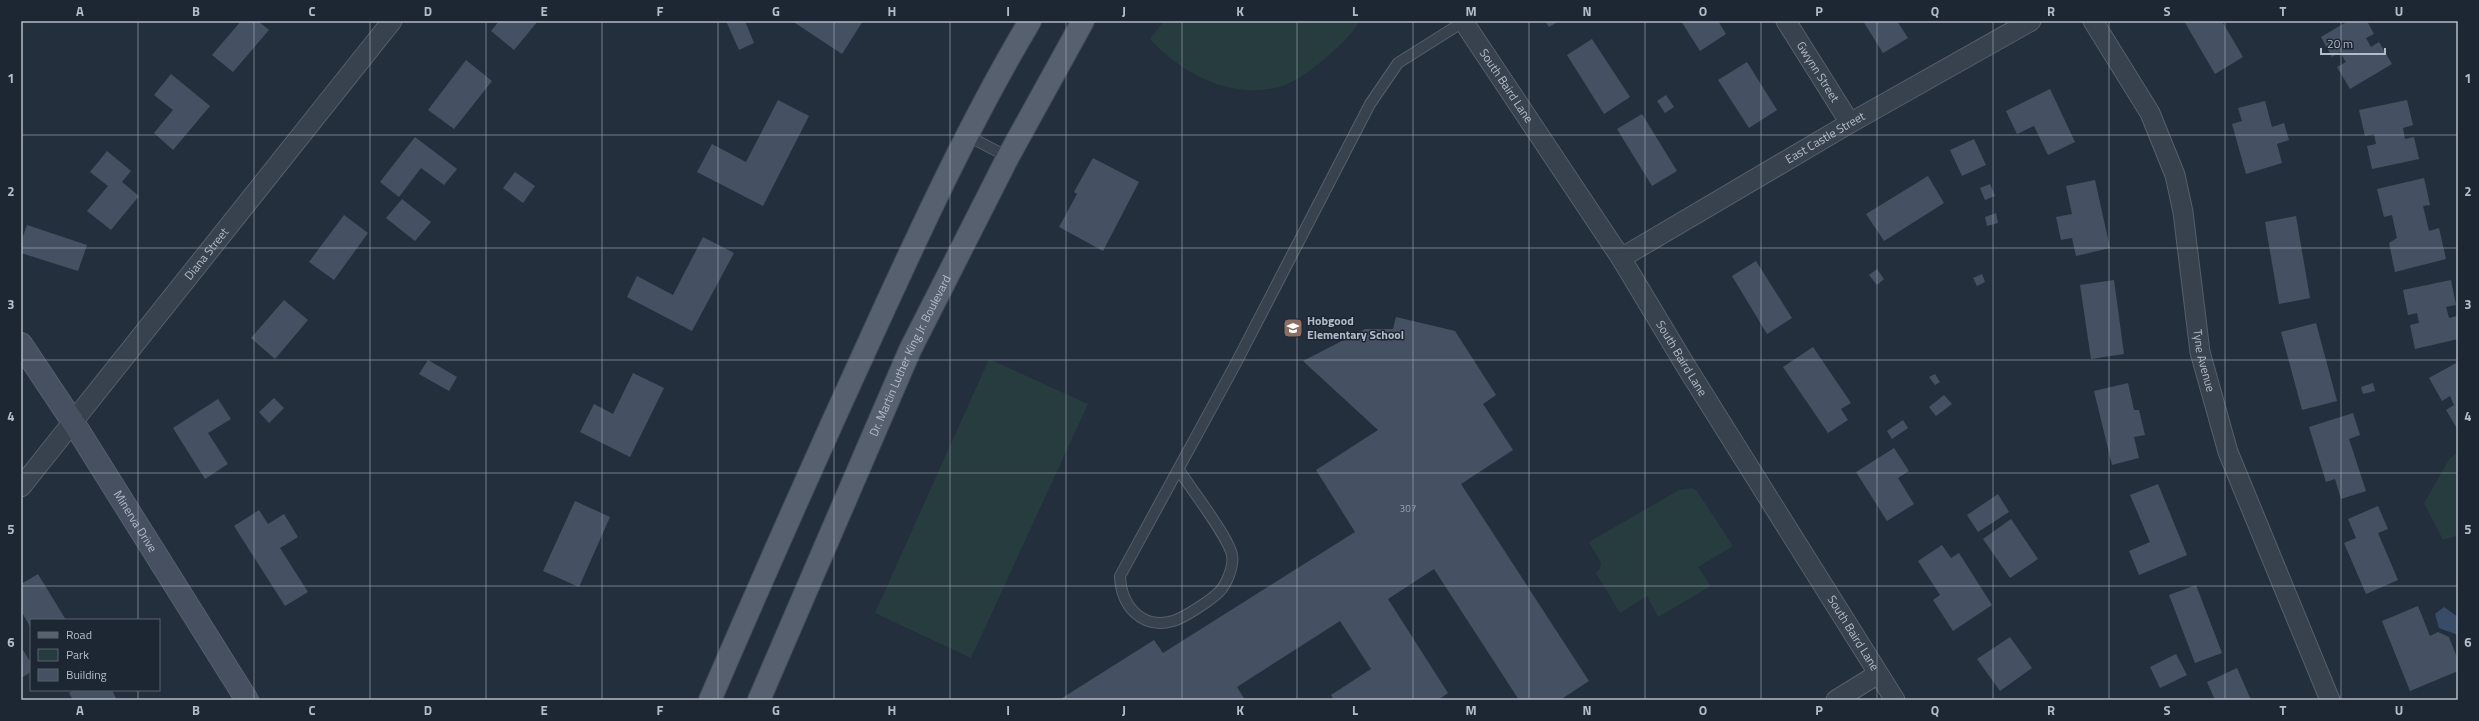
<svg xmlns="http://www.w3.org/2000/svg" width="2479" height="721" viewBox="0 0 2479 721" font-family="'Titillium Web',sans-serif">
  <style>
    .green { fill: #263c3f }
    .water { fill: #394c67 }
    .building { fill: #455162 }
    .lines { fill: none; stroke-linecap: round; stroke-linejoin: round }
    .lane-casing { stroke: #565f6c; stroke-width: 12 }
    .street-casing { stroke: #565f6c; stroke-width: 21 }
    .secondary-casing { stroke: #565f6c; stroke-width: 24 }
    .primary-casing { stroke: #414a57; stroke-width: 24 }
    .lane { stroke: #38414e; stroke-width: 10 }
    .street { stroke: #38414e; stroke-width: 19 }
    .secondary { stroke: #465061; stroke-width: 22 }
    .primary { stroke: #56606e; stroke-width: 22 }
    .grid { fill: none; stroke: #b4bcc9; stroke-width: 1; stroke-opacity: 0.55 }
    .labels { text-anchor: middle; stroke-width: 3; stroke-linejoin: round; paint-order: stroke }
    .number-label { font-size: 10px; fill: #98a1af }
    .street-label { font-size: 12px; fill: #b4bcc9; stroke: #1d2633 }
    .poi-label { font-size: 12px; font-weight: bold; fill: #b4bcc9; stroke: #1d2633; text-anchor: start }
    .neatline { fill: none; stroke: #b4bcc9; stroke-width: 1.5 }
    .grid-label { font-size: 13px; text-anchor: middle; font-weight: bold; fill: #b4bcc9 }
  </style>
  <rect width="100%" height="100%" fill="#242f3e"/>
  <path class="green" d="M 1164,21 L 1360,21 C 1351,36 1336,49 1322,61 C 1310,71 1291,85 1275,88 C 1228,98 1181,73 1150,39 Z
    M 989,359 L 1088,404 L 971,658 L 875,613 Z
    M 2458,453 L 2458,535 L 2443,540 L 2424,503 L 2450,458 Z
    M 1692,488 L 1697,491 L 1733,546 L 1698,567 L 1711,586 L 1658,617 L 1647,596 L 1620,613 L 1596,573 L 1600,569 L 1601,563 L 1589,542 L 1679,490 Z"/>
  <path class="water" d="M 2444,607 L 2458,617 L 2458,635 L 2439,628 L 2435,614 Z"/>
  <path class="building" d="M 241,21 L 258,21 L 269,30 L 233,72 L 212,55 Z
    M 499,21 L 538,21 L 514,50 L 491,31 Z
    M 726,21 L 745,21 L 754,43 L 739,50 Z
    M 792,21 L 863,21 L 842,54 Z
    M 1545,21 L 1559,21 L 1549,27 Z
    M 1681,21 L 1718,21 L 1726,34 L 1700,51 Z
    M 1863,21 L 1897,21 L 1908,38 L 1883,53 Z
    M 2184,21 L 2226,21 L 2223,23 L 2243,57 L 2215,74 Z
    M 2348,21 L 2367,21 L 2374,34 L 2366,38 L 2371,47 L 2379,42 L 2392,64 L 2350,89 L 2337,67 L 2346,62 L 2340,52 L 2332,57 L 2321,37 Z
    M 1592,39 L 1630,97 L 1604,114 L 1567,55 Z
    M 466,60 L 492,81 L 454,129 L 428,110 Z
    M 1747,62 L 1777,110 L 1749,128 L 1718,80 Z
    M 171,74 L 210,106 L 173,150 L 154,133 L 173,110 L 154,95 Z
    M 2050,89 L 2075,142 L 2048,155 L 2034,126 L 2017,134 L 2006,111 Z
    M 1666,95 L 1674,107 L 1665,113 L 1657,101 Z
    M 778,100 L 809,116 L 763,206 L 697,172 L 712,144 L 746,162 Z
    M 2407,100 L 2413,125 L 2403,128 L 2405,139 L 2414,137 L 2419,159 L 2372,169 L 2367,146 L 2376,144 L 2374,134 L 2365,136 L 2359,110 Z
    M 2265,101 L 2272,127 L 2284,123 L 2289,140 L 2277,144 L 2282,163 L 2246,174 L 2232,124 L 2242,121 L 2238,108 Z
    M 1642,114 L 1677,171 L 1652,186 L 1617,129 Z
    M 415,137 L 457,169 L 444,185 L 421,168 L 399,197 L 380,182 Z
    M 1974,139 L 1986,165 L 1962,176 L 1950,150 Z
    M 107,151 L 131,171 L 122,182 L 139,196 L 111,230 L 87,211 L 108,186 L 90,172 Z
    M 1093,158 L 1139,182 L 1103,251 L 1059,227 L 1077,194 L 1074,192 Z
    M 515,172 L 535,186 L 523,203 L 503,188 Z
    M 1928,176 L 1944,203 L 1884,241 L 1866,214 Z
    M 2424,178 L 2430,205 L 2423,206 L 2429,231 L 2439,228 L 2446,259 L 2395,272 L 2389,243 L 2397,238 L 2392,215 L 2384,217 L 2377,189 Z
    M 2095,180 L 2110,248 L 2076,256 L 2072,238 L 2061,240 L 2056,217 L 2072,214 L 2066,186 Z
    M 1990,184 L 1995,196 L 1985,200 L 1980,188 Z
    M 402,199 L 431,222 L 415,241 L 386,218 Z
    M 1996,213 L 1998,223 L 1987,226 L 1985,217 Z
    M 344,215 L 368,233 L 334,280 L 309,262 Z
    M 2296,216 L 2310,298 L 2279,304 L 2265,222 Z
    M 27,225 L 87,245 L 78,271 L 21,253 L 21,242 Z
    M 703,237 L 734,253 L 692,331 L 627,297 L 637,276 L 673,295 Z
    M 1756,261 L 1792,318 L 1767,334 L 1732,276 Z
    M 1877,269 L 1884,279 L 1877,285 L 1869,275 Z
    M 1982,274 L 1985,282 L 1977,286 L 1973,278 Z
    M 2114,280 L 2124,354 L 2091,359 L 2080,285 Z
    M 2451,280 L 2456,305 L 2446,307 L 2449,318 L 2457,316 L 2458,339 L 2415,349 L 2410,325 L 2419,323 L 2417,313 L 2408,315 L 2403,290 Z
    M 284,300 L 308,320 L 275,359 L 251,338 Z
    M 1396,317 L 1455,331 L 1496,395 L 1483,404 L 1513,450 L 1461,484 L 1589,681 L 1560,700 L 1519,700 L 1434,569 L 1388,599 L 1448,693 L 1438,700 L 1334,700 L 1331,695 L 1371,669 L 1340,621 L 1237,687 L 1245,700 L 1059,700 L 1154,640 L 1163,653 L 1355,532 L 1316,470 L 1378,430 L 1303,361 L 1365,329 L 1393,329 Z
    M 2316,323 L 2337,401 L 2302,410 L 2281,332 Z
    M 1813,347 L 1851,403 L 1841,409 L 1848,420 L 1828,433 L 1783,367 Z
    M 428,360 L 457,377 L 449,391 L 419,374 Z
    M 2458,362 L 2458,430 L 2446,410 L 2454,405 L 2450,396 L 2442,401 L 2429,378 Z
    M 633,373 L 664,388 L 630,457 L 580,432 L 594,404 L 613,414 Z
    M 1935,374 L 1940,382 L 1935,385 L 1929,377 Z
    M 2128,383 L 2134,410 L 2139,410 L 2145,435 L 2134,437 L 2139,458 L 2112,465 L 2094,391 Z
    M 2373,383 L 2375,391 L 2363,394 L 2361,387 Z
    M 1944,395 L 1952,404 L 1936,416 L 1929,407 Z
    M 274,398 L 284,408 L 269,423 L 259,412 Z
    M 218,399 L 231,419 L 208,433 L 228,464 L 205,479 L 173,428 Z
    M 2353,413 L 2360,435 L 2349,439 L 2366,491 L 2341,499 L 2335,479 L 2326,482 L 2309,427 Z
    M 1903,420 L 1908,428 L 1892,439 L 1887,431 Z
    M 1894,448 L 1909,471 L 1898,478 L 1914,504 L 1887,521 L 1856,472 Z
    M 2158,484 L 2187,555 L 2139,575 L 2129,551 L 2150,542 L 2130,495 Z
    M 1998,494 L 2009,512 L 1978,532 L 1967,515 Z
    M 575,501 L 610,517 L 579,587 L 543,571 Z
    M 2378,506 L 2388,529 L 2378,533 L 2398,580 L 2366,594 L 2344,543 L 2356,538 L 2348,519 Z
    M 259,510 L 268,524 L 284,514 L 298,537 L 280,548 L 308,592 L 285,606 L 234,526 Z
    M 2011,519 L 2038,559 L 2010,578 L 1983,539 Z
    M 1942,545 L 1951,558 L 1959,553 L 1992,605 L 1953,631 L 1933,600 L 1940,595 L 1918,561 Z
    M 38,574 L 66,620 L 31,620 L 31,628 L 21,611 L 21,584 Z
    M 2196,585 L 2222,653 L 2195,663 L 2169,595 Z
    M 2418,606 L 2430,636 L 2438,632 L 2449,637 L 2458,660 L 2458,671 L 2410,691 L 2382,621 Z
    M 2010,637 L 2032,668 L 2000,691 L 1977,659 Z
    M 23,650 L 31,663 L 31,672 L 21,678 Z
    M 2176,654 L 2187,675 L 2160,688 L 2150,667 Z
    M 2237,668 L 2251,700 L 2215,700 L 2207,682 Z
    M 74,690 L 112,690 L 117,700 L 73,700 L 69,693 Z"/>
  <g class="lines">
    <g class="lane-casing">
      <path id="lane" d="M 968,136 L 1008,157
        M 1179,470 C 1191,489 1228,536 1232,555 C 1234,566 1227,584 1219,592 C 1211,600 1184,618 1173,621 C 1141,630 1121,605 1120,576 L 1235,365 L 1370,104 L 1398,63 L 1463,22"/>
    </g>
    <g class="street-casing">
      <g id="street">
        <path id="s1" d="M 1463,21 L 1621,258 L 1687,368 L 1895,700"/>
        <path id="s2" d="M 1786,21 L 1850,123"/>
        <path id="s3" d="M 2093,21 L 2150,113 L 2175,175 L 2183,212 L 2200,352 L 2228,452 L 2330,700"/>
        <path id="s4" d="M 1621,258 L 1850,123 L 2031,21"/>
        <path id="s5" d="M 21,487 L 392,21"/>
        <path d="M 1836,700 L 1878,674"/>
      </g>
    </g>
    <g class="secondary-casing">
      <g id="secondary">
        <path id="s6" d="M 21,344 L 73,422 L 247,700"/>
      </g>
    </g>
    <g class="primary-casing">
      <g id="primary">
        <path d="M 710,700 C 763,577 818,453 874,331 C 922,226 971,120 1030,21"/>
        <path id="s7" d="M 759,700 L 910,350 L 1008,157 L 1083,21"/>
      </g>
    </g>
    <use href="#lane" class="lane"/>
    <use href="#street" class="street"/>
    <use href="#secondary" class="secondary"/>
    <use href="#primary" class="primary"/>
  </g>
  <path class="grid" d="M 138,21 L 138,620M 254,21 L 254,700M 370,21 L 370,700M 486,21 L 486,700M 602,21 L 602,700M 718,21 L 718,700M 834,21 L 834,700M 950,21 L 950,700M 1066,21 L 1066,700M 1182,21 L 1182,700M 1297,21 L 1297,700M 1413,21 L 1413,700M 1529,21 L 1529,700M 1645,21 L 1645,700M 1761,21 L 1761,700M 1877,21 L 1877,700M 1993,21 L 1993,700M 2109,21 L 2109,700M 2225,21 L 2225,700M 2341,21 L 2341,700M 21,135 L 2458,135M 21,248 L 2458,248M 21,360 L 2458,360M 21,473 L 2458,473M 21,586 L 2458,586M 138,690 L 138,700"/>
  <defs>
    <g id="school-square" transform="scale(1)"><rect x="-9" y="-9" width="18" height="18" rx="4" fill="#8d6e63" stroke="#1d2633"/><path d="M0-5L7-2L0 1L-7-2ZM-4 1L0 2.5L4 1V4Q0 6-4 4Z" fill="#fff"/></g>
  </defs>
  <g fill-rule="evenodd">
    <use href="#school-square" x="1293" y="328"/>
  </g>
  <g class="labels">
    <g class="number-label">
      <text x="1408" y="512">307</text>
    </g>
    <g class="street-label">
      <text dy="4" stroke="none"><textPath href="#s2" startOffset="60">Gwynn Street</textPath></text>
      <text dy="4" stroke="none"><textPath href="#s1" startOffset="78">South Baird Lane</textPath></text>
      <text dy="4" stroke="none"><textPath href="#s4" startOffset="237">East Castle Street</textPath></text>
      <text dy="4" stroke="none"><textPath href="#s5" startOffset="298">Diana Street</textPath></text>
      <text dy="4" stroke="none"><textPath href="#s7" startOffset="376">Dr. Martin Luther King Jr. Boulevard</textPath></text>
      <text dy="4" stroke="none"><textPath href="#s1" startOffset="402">South Baird Lane</textPath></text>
      <text dy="4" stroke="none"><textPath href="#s3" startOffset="363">Tyne Avenue</textPath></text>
      <text dy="4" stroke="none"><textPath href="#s6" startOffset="211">Minerva Drive</textPath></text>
      <text dy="4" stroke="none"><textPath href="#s1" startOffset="726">South Baird Lane</textPath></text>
    </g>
    <g class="poi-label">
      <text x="1307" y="325">Hobgood<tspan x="1307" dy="14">Elementary School</tspan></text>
    </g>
  </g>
  <rect width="2479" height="721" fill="none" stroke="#1d2633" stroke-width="44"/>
  <rect x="30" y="619" width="130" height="72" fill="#1d2633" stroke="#59626f"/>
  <rect x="38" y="632" width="20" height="6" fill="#56606e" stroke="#59626f"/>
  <text x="66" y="639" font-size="12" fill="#b4bcc9">Road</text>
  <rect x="38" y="649" width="20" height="12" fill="#263c3f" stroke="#59626f"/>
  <text x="66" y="659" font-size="12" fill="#b4bcc9">Park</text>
  <rect x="38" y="669" width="20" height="12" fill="#455162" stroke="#59626f"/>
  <text x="66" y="679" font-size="12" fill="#b4bcc9">Building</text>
  <path d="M2321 48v6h64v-6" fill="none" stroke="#b4bcc9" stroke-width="2"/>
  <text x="2327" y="48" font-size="12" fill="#b4bcc9" stroke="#1d2633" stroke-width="3" paint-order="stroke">20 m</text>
  <rect x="22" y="22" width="2435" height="677" class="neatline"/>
  <g class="grid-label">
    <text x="80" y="16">A</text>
    <text x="196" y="16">B</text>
    <text x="312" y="16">C</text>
    <text x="428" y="16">D</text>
    <text x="544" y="16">E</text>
    <text x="660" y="16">F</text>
    <text x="776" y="16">G</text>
    <text x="892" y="16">H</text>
    <text x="1008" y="16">I</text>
    <text x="1124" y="16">J</text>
    <text x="1240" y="16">K</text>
    <text x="1355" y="16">L</text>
    <text x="1471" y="16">M</text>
    <text x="1587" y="16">N</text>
    <text x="1703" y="16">O</text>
    <text x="1819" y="16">P</text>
    <text x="1935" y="16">Q</text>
    <text x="2051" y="16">R</text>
    <text x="2167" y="16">S</text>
    <text x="2283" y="16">T</text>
    <text x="2399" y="16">U</text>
    <text x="11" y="83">1</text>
    <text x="2468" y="83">1</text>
    <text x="11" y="196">2</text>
    <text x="2468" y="196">2</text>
    <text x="11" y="309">3</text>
    <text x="2468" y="309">3</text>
    <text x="11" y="421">4</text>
    <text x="2468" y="421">4</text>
    <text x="11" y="534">5</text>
    <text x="2468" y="534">5</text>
    <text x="11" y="647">6</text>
    <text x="2468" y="647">6</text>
    <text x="80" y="715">A</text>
    <text x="196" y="715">B</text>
    <text x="312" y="715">C</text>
    <text x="428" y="715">D</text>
    <text x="544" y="715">E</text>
    <text x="660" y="715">F</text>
    <text x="776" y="715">G</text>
    <text x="892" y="715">H</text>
    <text x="1008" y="715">I</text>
    <text x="1124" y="715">J</text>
    <text x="1240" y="715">K</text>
    <text x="1355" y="715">L</text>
    <text x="1471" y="715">M</text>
    <text x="1587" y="715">N</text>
    <text x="1703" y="715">O</text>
    <text x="1819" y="715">P</text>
    <text x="1935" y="715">Q</text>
    <text x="2051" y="715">R</text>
    <text x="2167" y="715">S</text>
    <text x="2283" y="715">T</text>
    <text x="2399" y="715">U</text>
  </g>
</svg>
